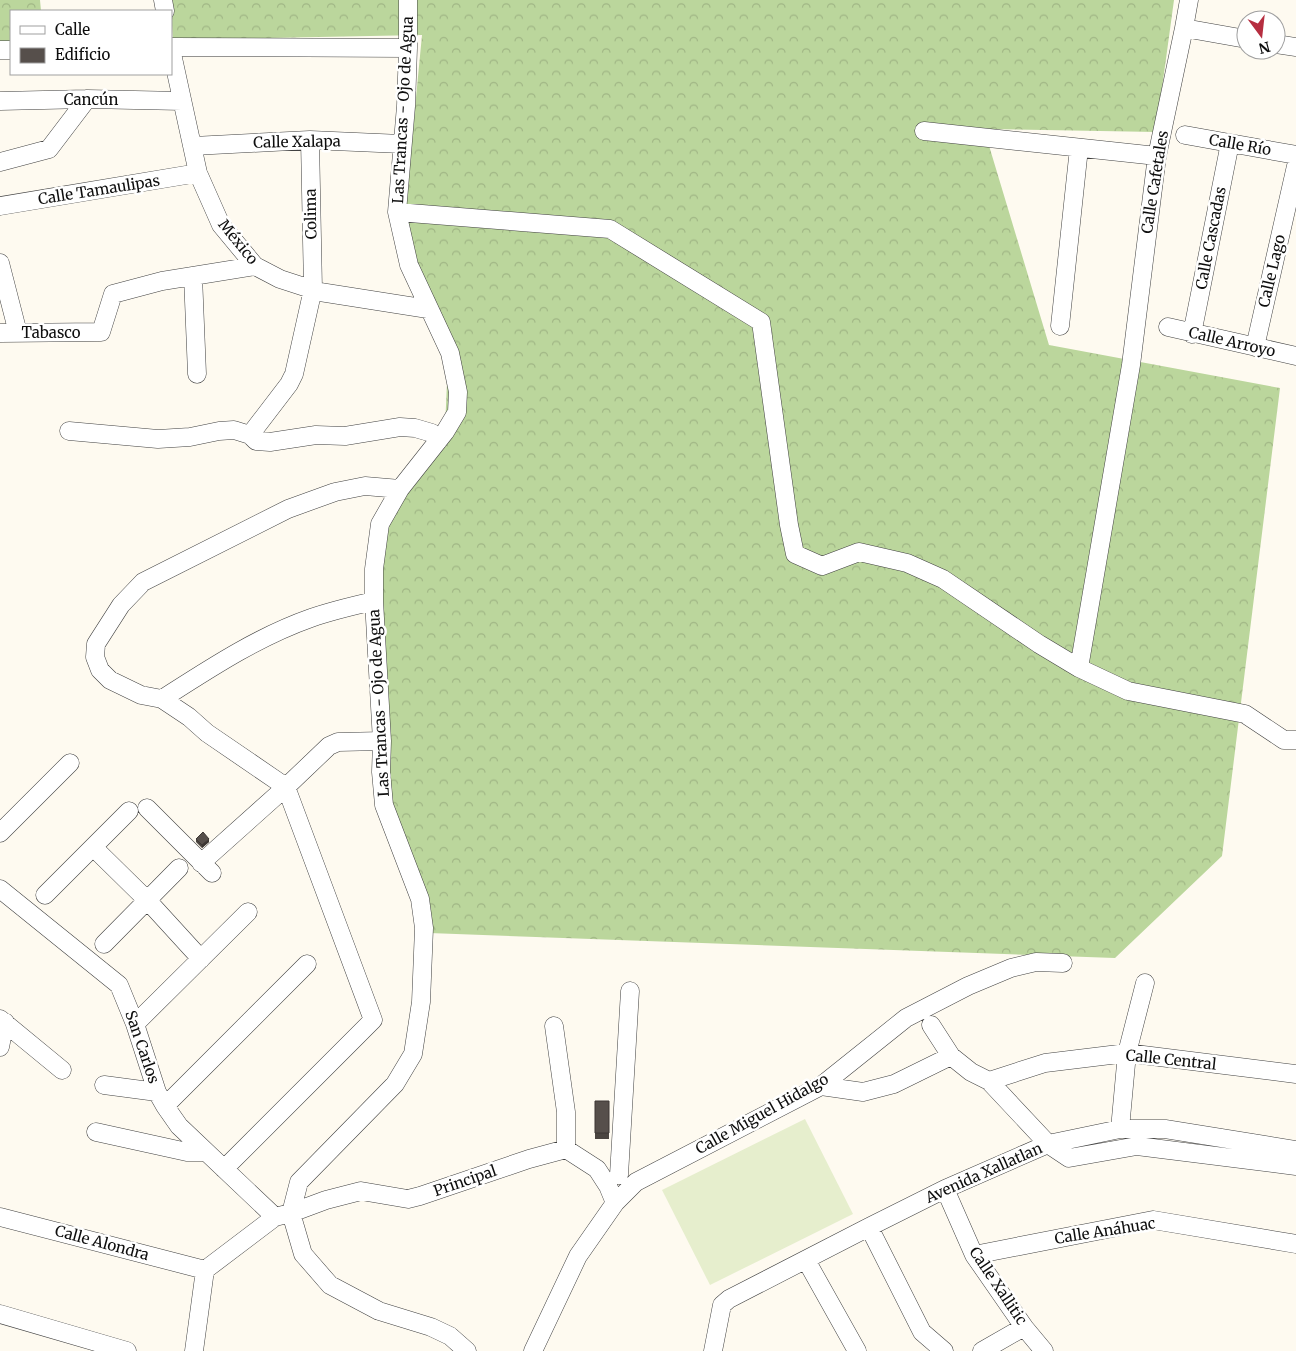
<svg xmlns="http://www.w3.org/2000/svg" width="1296" height="1351" viewBox="0 0 1296 1351" font-family="Merriweather,serif">
  <style>
    .forest { fill: url(#forest-crowns) }
    .pitch { fill: #e6eecd }
    .lines { fill: none; stroke-linecap: round; stroke-linejoin: round }
    .minor-casing { stroke: #414141; stroke-width: 19 }
    .minor { stroke: #fff; stroke-width: 18 }
    .wall { fill: #4a4440 }
    .shaded-wall { fill: #3c3734 }
    .building { fill: #564f4b; stroke: #3c3734 }
    .labels { text-anchor: middle; stroke-width: 5; stroke-linejoin: round; paint-order: stroke }
    .street-label { font-size: 15px; fill: #0e0e0e; stroke: #fff }
  </style>
  <defs>
    <pattern id="forest-crowns" width="20" height="18" patternUnits="userSpaceOnUse" patternTransform="scale(1.25)"><rect width="20" height="18" fill="#bbd69c"/><path d="M2 6a3 3 0 1 1 6 0M12 15a3 3 0 1 1 6 0" fill="none" stroke="#a0b685"/></pattern>
  </defs>
  <rect width="100%" height="100%" fill="#fefaf0"/>
  <path class="forest" d="M 0,0 L 40,0 L 41,11 L 11,11 L 11,42 L 0,42 Z
    M 167,0 L 1174,0 L 1156,132 L 984,129 L 1049,345 L 1280,388 L 1222,856 L 1115,958 L 429,933 L 378,791 L 379,531 L 445,428 L 448,360 L 404,222 L 422,35 L 173,40 L 171,11 Z"/>
  <path class="pitch" d="M 805,1119 L 853,1214 L 710,1285 L 662,1190 Z"/>
  <g class="lines">
    <g class="minor-casing">
      <path id="minor" d="M 163,0 L 165,11
        M 408,0 L 408,48 L 406,106 L 397,212 L 409,265 L 450,353 L 458,392 L 457,412 L 445,432 L 400,489 L 380,524 L 374,569 L 374,601 L 382,741 L 381,772 L 384,805 L 420,899 L 424,928 L 421,1002 L 413,1054 L 395,1084 L 299,1182 L 291,1213 L 303,1254 L 330,1285 L 379,1311 L 431,1327 L 450,1336 L 467,1351
        M 1184,28 L 1246,39
        M 1276,44 L 1296,47
        M 171,47 L 408,48
        M 171,49 L 198,173 L 221,225 L 255,266 L 280,279 L 320,292 L 428,309
        M 0,50 L 11,50
        M 0,101 L 87,99 L 182,101
        M 924,131 L 1157,156
        M 1185,135 L 1296,155
        M 193,146 L 310,140 L 402,144
        M 0,162 L 49,149 L 87,99
        M 0,206 L 198,173
        M 397,212 L 610,229 L 761,322 L 789,525 L 795,554 L 822,566 L 859,552 L 907,563 L 943,579 L 1039,644 L 1079,668 L 1128,691 L 1245,714 L 1284,740 L 1296,740
        M 0,263 L 18,333
        M 193,276 L 197,374
        M 1060,326 L 1079,148
        M 1168,327 L 1296,356
        M 0,333 L 101,332 L 113,294 L 162,281 L 255,266
        M 1192,334 L 1230,143
        M 1255,347 L 1296,166
        M 69,431 L 158,439 L 190,437 L 219,431 L 234,430 L 250,435 L 256,441 L 270,442 L 316,435 L 345,436 L 400,427 L 415,428 L 432,433 L 438,441
        M 250,435 L 289,384 L 294,374 L 313,289 L 310,140
        M 1079,668 L 1131,365 L 1157,156 L 1184,28 L 1189,0
        M 162,699 C 209,669 257,637 311,618 C 331,611 352,606 374,601
        M 147,808 L 212,873
        M 0,833 L 70,763
        M 93,847 L 148,901 L 201,959
        M 201,863 L 286,787 L 329,746 L 338,742 L 382,741
        M 0,889 L 119,985 L 135,1024 L 157,1092 L 165,1106 L 179,1126 L 275,1217
        M 45,895 L 129,811
        M 104,944 L 179,868
        M 0,1019 L 62,1070
        M 135,1024 L 248,912
        M 931,1025 L 951,1056
        M 554,1026 L 566,1112 L 566,1149
        M 0,1047 L 5,1022
        M 989,1081 L 1045,1063 L 1127,1053 L 1296,1074
        M 104,1085 L 157,1092
        M 821,1086 L 863,1092 L 894,1084 L 951,1056 L 971,1072 L 989,1081 L 1048,1144 L 1120,1129 L 1165,1129 L 1296,1150
        M 165,1106 L 307,964
        M 1120,1129 L 1127,1053 L 1145,983
        M 96,1132 L 187,1152 L 206,1152
        M 224,1169 L 373,1020 L 286,787 L 207,733 L 189,717 L 162,699 L 141,695 L 110,680 L 100,670 L 95,657 L 96,644 L 121,605 L 143,582 L 288,509 L 335,492 L 365,486 L 400,489
        M 619,1175 L 630,991
        M 945,1189 L 974,1255 L 1024,1327 L 1044,1351
        M 0,1217 L 205,1270
        M 869,1227 L 922,1332 L 944,1351
        M 974,1255 L 1153,1220 L 1296,1244
        M 806,1260 L 857,1351
        M 0,1314 L 127,1351
        M 194,1351 L 205,1270 L 275,1217 L 291,1213 L 326,1200 L 361,1191 L 408,1199 L 420,1196 L 529,1159 L 566,1149 L 597,1169 L 608,1186 L 615,1203
        M 533,1351 L 578,1256 L 615,1203 L 636,1182 L 821,1086 L 906,1018 L 968,986 L 1011,968 L 1036,962 L 1063,963
        M 713,1351 L 722,1305 L 729,1299 L 869,1227 L 945,1189 L 1048,1144 L 1069,1158 L 1137,1146 L 1296,1166
        M 982,1351 L 1024,1327"/>
    </g>
    <use href="#minor" class="minor"/>
  </g>
  <path class="wall" d="M 196,839 L 209,842 L 202,848 L 196,842 Z
    M 595,1101 L 609,1101 L 609,1139 L 595,1139 Z"/>
  <path class="shaded-wall" d="M 209,839 L 209,842 L 202,848 L 202,845 Z"/>
  <path class="building" d="M 203,832 L 209,839 L 202,845 L 196,839 Z
    M 595,1101 L 609,1101 L 609,1133 L 595,1133 Z"/>
  <g class="labels">
    <g class="street-label">
      <text x="91" y="105">Cancún</text>
      <text transform="translate(403 110) rotate(-87)" y="5">Las Trancas - Ojo de Agua</text>
      <text transform="translate(297 142) rotate(-1)" y="5">Calle Xalapa</text>
      <text transform="translate(1240 145) rotate(10)" y="5">Calle Río</text>
      <text transform="translate(1155 182) rotate(-81)" y="5">Calle Cafetales</text>
      <text transform="translate(99 190) rotate(-9)" y="5">Calle Tamaulipas</text>
      <text transform="translate(311 214) rotate(-91)" y="5">Colima</text>
      <text transform="translate(1211 238) rotate(-79)" y="5">Calle Cascadas</text>
      <text transform="translate(238 242) rotate(51)" y="5">México</text>
      <text transform="translate(1272 271) rotate(-77)" y="5">Calle Lago</text>
      <text x="51" y="338">Tabasco</text>
      <text transform="translate(1232 342) rotate(13)" y="5">Calle Arroyo</text>
      <text transform="translate(379 703) rotate(-93)" y="5">Las Trancas - Ojo de Agua</text>
      <text transform="translate(142 1047) rotate(71)" y="5">San Carlos</text>
      <text transform="translate(1171 1060) rotate(6)" y="5">Calle Central</text>
      <text transform="translate(762 1114) rotate(-29)" y="5">Calle Miguel Hidalgo</text>
      <text transform="translate(984 1173) rotate(-24)" y="5">Avenida Xallatlan</text>
      <text transform="translate(465 1181) rotate(-19)" y="5">Principal</text>
      <text transform="translate(1105 1231) rotate(-9)" y="5">Calle Anáhuac</text>
      <text transform="translate(102 1243) rotate(15)" y="5">Calle Alondra</text>
      <text transform="translate(998 1286) rotate(56)" y="5">Calle Xallitic</text>
    </g>
  </g>
  <rect x="10" y="10" width="162" height="65" fill="#ffffff" stroke="#9f9f9f"/>
  <rect x="20" y="26" width="25" height="8" fill="#ffffff" stroke="#9f9f9f"/>
  <text x="55" y="35" font-size="15" fill="#0e0e0e">Calle</text>
  <rect x="20" y="48" width="25" height="15" fill="#564f4b" stroke="#9f9f9f"/>
  <text x="55" y="60" font-size="15" fill="#0e0e0e">Edificio</text>
  <g transform="translate(1261 35) rotate(165)"><circle r="24" fill="#ffffff" stroke="#9f9f9f"/>
  <path d="M0-4L9 19L0 12L-9 19Z" fill="#b62e40"/>
  <text y="-8" font-size="14" font-weight="bold" text-anchor="middle" fill="#0e0e0e">N</text>
  </g>
</svg>
